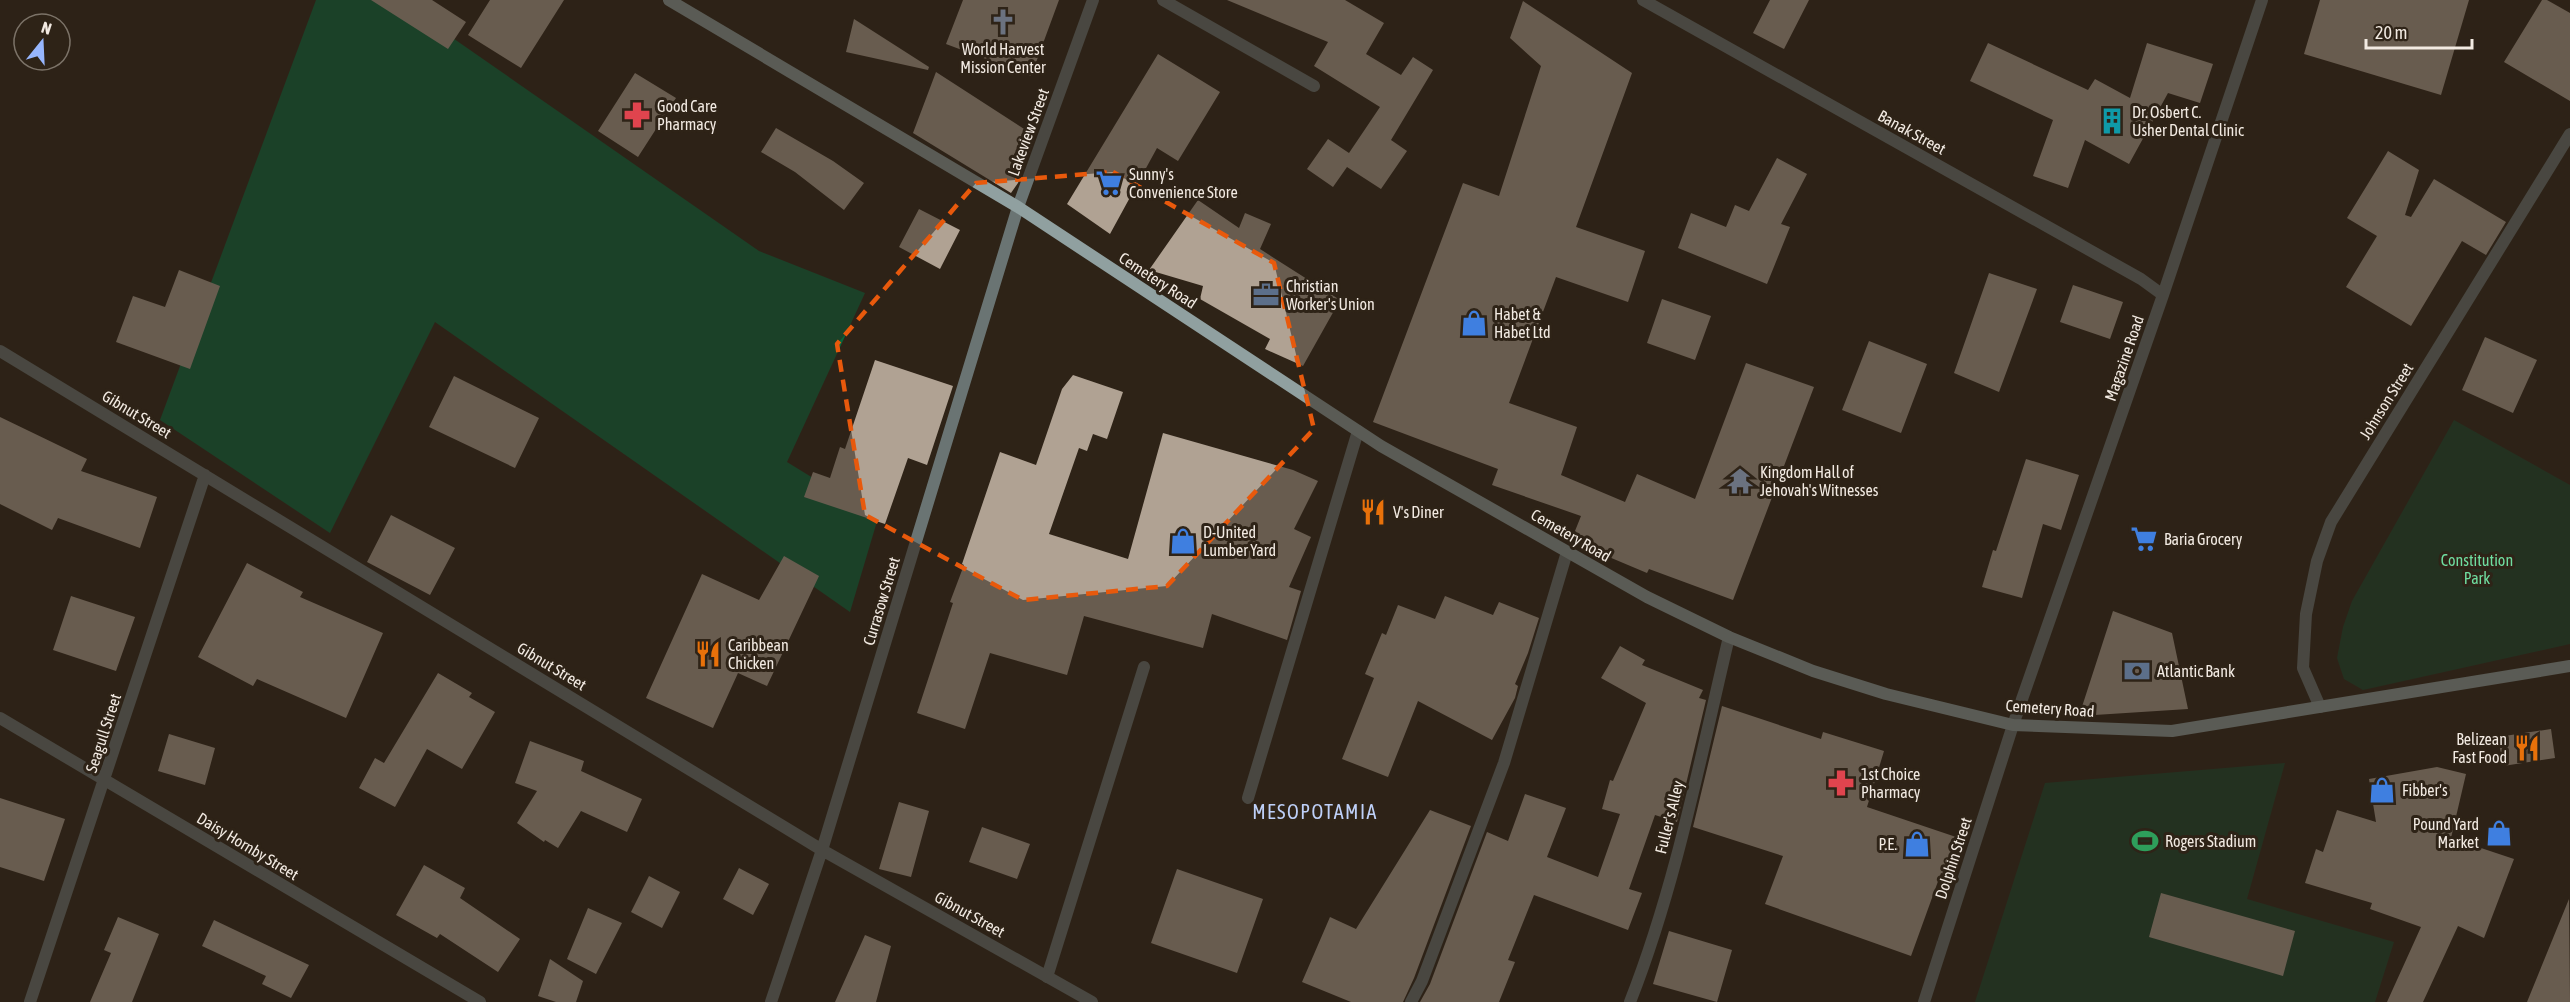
<svg xmlns="http://www.w3.org/2000/svg" width="2570" height="1002" viewBox="0 0 2570 1002" font-family="'Asap Condensed',sans-serif">
  <style>
    .green { fill: #18432c }
    .forest { fill: #06663d }
    .building { fill: #b0a293 }
    .lines { fill: none; stroke-linecap: round; stroke-linejoin: round }
    .service { stroke: #6a7473; stroke-width: 12 }
    .minor { stroke: #6a7473; stroke-width: 12 }
    .secondary { stroke: #90a0a0; stroke-width: 12 }
    .marked { fill: none; stroke: #e8590c; stroke-width: 4.5; stroke-dasharray: 12 8; stroke-linejoin: round }
    .labels { text-anchor: middle; stroke-width: 6; stroke-linejoin: round; paint-order: stroke }
    .poi-label { font-size: 16px; fill: #f2eae2; stroke: #2e2317; text-anchor: start }
    .street-label { font-size: 16px; fill: #f2eae2; stroke: #2e2317 }
    .park-label { font-size: 16px; fill: #6fdda0; stroke: #2e2317 }
    .quarter-label { font-size: 20px; letter-spacing: 1.5px; fill: #bed0f8; stroke: #2e2317 }
  </style>
  <rect width="100%" height="100%" fill="#2e2317"/>
  <path class="green" d="M 2454,420 L 2570,485 L 2570,644 L 2363,690 L 2344,679 L 2337,658 L 2343,627 L 2352,601 Z
    M 2285,763 L 2247,899 L 2394,942 L 2375,1002 L 1975,1002 L 2045,783 Z"/>
  <path class="forest" d="M 316,0 L 398,0 L 759,251 L 865,293 L 787,462 L 878,518 L 850,612 L 435,322 L 330,533 L 160,420 Z"/>
  <path class="building" d="M 371,0 L 432,0 L 466,22 L 448,49 Z
    M 490,0 L 564,0 L 521,68 L 468,35 Z
    M 963,0 L 1059,0 L 1031,76 L 946,44 Z
    M 1227,0 L 1345,0 L 1384,23 L 1366,54 L 1401,75 L 1413,57 L 1433,70 L 1391,140 L 1407,151 L 1381,189 L 1347,167 L 1333,187 L 1307,169 L 1328,139 L 1349,153 L 1380,107 L 1314,66 L 1328,42 Z
    M 1770,0 L 1809,0 L 1784,49 L 1753,33 Z
    M 2320,0 L 2469,0 L 2441,95 L 2304,54 Z
    M 2542,0 L 2547,0 L 2570,13 L 2570,101 L 2504,62 Z
    M 1523,1 L 1632,73 L 1576,227 L 1645,251 L 1628,302 L 1556,277 L 1509,403 L 1577,427 L 1561,475 L 1625,502 L 1637,474 L 1695,499 L 1746,363 L 1814,387 L 1733,600 L 1649,569 L 1647,573 L 1571,541 L 1581,516 L 1492,485 L 1498,469 L 1373,422 L 1463,183 L 1499,196 L 1541,66 L 1510,38 Z
    M 854,19 L 929,67 L 928,70 L 846,52 Z
    M 1988,43 L 2088,90 L 2095,79 L 2130,98 L 2147,43 L 2213,64 L 2200,103 L 2168,93 L 2129,164 L 2085,140 L 2068,188 L 2033,176 L 2053,120 L 1970,81 Z
    M 1158,54 L 1220,92 L 1178,161 L 1157,148 L 1110,234 L 1067,204 Z
    M 936,72 L 1035,136 L 1018,183 L 1011,193 L 913,133 Z
    M 635,73 L 676,98 L 638,157 L 598,131 Z
    M 776,128 L 833,161 L 864,183 L 844,210 L 795,172 L 761,152 Z
    M 2388,151 L 2419,170 L 2405,215 L 2411,217 L 2434,179 L 2506,222 L 2486,255 L 2462,241 L 2411,326 L 2346,287 L 2377,236 L 2347,218 Z
    M 1777,158 L 1807,174 L 1781,224 L 1790,227 L 1767,284 L 1678,248 L 1691,213 L 1726,227 L 1735,205 L 1749,211 Z
    M 1198,200 L 1239,228 L 1245,213 L 1271,224 L 1260,249 L 1340,300 L 1303,366 L 1265,349 L 1270,339 L 1200,299 L 1203,286 L 1149,270 Z
    M 919,209 L 960,230 L 940,269 L 899,247 Z
    M 179,270 L 220,286 L 190,369 L 116,342 L 133,296 L 165,307 Z
    M 1989,273 L 2037,289 L 1999,392 L 1954,373 Z
    M 2073,285 L 2123,302 L 2110,339 L 2060,322 Z
    M 1662,299 L 1711,316 L 1695,360 L 1647,343 Z
    M 2485,337 L 2537,360 L 2513,413 L 2462,390 Z
    M 1869,341 L 1927,364 L 1901,433 L 1842,410 Z
    M 875,360 L 953,386 L 927,465 L 908,458 L 885,524 L 804,497 L 813,472 L 830,478 L 840,447 L 845,449 Z
    M 1073,375 L 1123,392 L 1107,439 L 1093,434 L 1087,451 L 1079,448 L 1049,534 L 1128,559 L 1163,433 L 1293,470 L 1318,481 L 1294,529 L 1311,537 L 1289,587 L 1301,591 L 1287,640 L 1212,614 L 1203,648 L 1084,616 L 1067,675 L 990,653 L 965,729 L 917,713 L 953,603 L 950,602 L 964,565 L 962,564 L 1000,452 L 1036,465 L 1062,389 Z
    M 454,376 L 539,418 L 515,468 L 429,427 Z
    M 0,417 L 87,459 L 81,471 L 157,497 L 140,548 L 58,518 L 52,530 L 0,504 Z
    M 2026,459 L 2079,475 L 2061,530 L 2043,524 L 2022,598 L 1982,587 L 1993,550 L 1996,551 Z
    M 391,515 L 455,548 L 430,595 L 367,562 Z
    M 784,556 L 819,576 L 767,686 L 738,673 L 713,728 L 646,698 L 702,574 L 759,600 Z
    M 247,563 L 303,592 L 300,597 L 383,633 L 346,718 L 257,679 L 253,686 L 198,657 Z
    M 71,596 L 135,617 L 116,671 L 53,650 Z
    M 1445,596 L 1493,615 L 1499,602 L 1539,618 L 1528,653 L 1515,684 L 1518,686 L 1515,698 L 1492,740 L 1418,701 L 1388,777 L 1342,759 L 1374,678 L 1365,674 L 1382,633 L 1386,635 L 1398,605 L 1435,619 Z
    M 2113,611 L 2172,633 L 2188,709 L 2079,716 Z
    M 1620,646 L 1645,660 L 1642,665 L 1703,690 L 1699,698 L 1706,700 L 1677,822 L 1655,815 L 1629,889 L 1642,893 L 1628,930 L 1534,895 L 1508,960 L 1515,962 L 1499,1002 L 1420,1002 L 1430,984 L 1487,832 L 1508,841 L 1525,794 L 1566,808 L 1547,857 L 1598,877 L 1620,814 L 1602,809 L 1610,780 L 1613,781 L 1646,703 L 1601,678 Z
    M 438,673 L 472,693 L 469,697 L 495,712 L 462,769 L 427,749 L 395,807 L 359,788 L 375,758 L 384,763 Z
    M 1722,706 L 1821,739 L 1823,732 L 1884,751 L 1867,807 L 1959,838 L 1947,875 L 1941,873 L 1911,956 L 1765,904 L 1783,856 L 1693,827 Z
    M 2551,729 L 2555,758 L 2503,766 L 2498,737 Z
    M 169,734 L 215,748 L 205,785 L 158,771 Z
    M 530,741 L 584,761 L 581,771 L 642,799 L 627,832 L 581,811 L 558,848 L 545,840 L 544,842 L 517,823 L 537,791 L 515,783 Z
    M 2437,767 L 2466,774 L 2451,838 L 2514,859 L 2484,938 L 2458,926 L 2423,1002 L 2387,1002 L 2421,927 L 2370,909 L 2372,903 L 2305,883 L 2316,849 L 2323,852 L 2337,810 L 2376,822 L 2369,779 Z
    M 0,798 L 65,819 L 44,881 L 0,867 Z
    M 899,802 L 929,811 L 911,877 L 879,869 Z
    M 1430,810 L 1471,826 L 1414,978 L 1403,1002 L 1351,1002 L 1302,982 L 1330,917 L 1356,929 Z
    M 982,827 L 1030,844 L 1017,879 L 969,862 Z
    M 424,865 L 465,888 L 460,898 L 520,939 L 498,972 L 440,934 L 437,938 L 396,915 Z
    M 739,868 L 769,884 L 753,915 L 723,899 Z
    M 1177,869 L 1263,899 L 1237,973 L 1151,943 Z
    M 649,876 L 680,892 L 662,928 L 631,912 Z
    M 2161,893 L 2295,931 L 2283,976 L 2149,937 Z
    M 2569,899 L 2570,1002 L 2527,1002 Z
    M 588,908 L 622,923 L 596,974 L 567,959 Z
    M 118,917 L 159,934 L 132,1002 L 90,1002 L 111,953 L 104,950 Z
    M 214,920 L 309,965 L 291,998 L 262,984 L 266,976 L 202,946 Z
    M 1669,931 L 1732,950 L 1717,1002 L 1653,984 Z
    M 865,935 L 891,946 L 876,1002 L 835,1002 Z
    M 550,959 L 583,981 L 576,1002 L 556,1002 L 538,996 Z"/>
  <g class="lines">
    <path class="service" d="M 1163,0 L 1314,86
      M 1248,798 L 1358,431
      M 1047,977 L 1144,667
      M 1411,1002 L 1422,981 L 1504,763 L 1567,552
      M 1630,1002 C 1676,885 1700,759 1729,637"/>
    <path class="minor" d="M 1643,0 L 2141,279 L 2163,295
      M 0,351 L 822,850 L 1092,1002
      M 2320,707 L 2303,668 L 2306,614 L 2317,561 L 2331,522 L 2570,134
      M 0,718 L 480,1002
      M 30,1002 L 205,475
      M 771,1002 L 822,850 L 1018,207 L 1093,0
      M 1924,1002 L 2013,725 L 2163,295 L 2262,0"/>
    <path class="secondary" d="M 669,0 L 1018,207 L 1381,446 L 1647,597 L 1729,637 L 1813,671 L 1886,694 L 2013,725 L 2172,731 L 2570,666"/>
  </g>
  <path d="M0 0H2570V1002H0ZM 1113,172 L 1274,263 L 1314,429 L 1167,586 L 1023,600 L 865,515 L 837,344 L 976,183 Z" fill="#2e2317" fill-opacity=".55" fill-rule="evenodd"/>
  <path class="marked" d="M 1113,172 L 1274,263 L 1314,429 L 1167,586 L 1023,600 L 865,515 L 837,344 L 976,183 Z"/>
  <defs>
    <g id="church-bare" transform="scale(2.07)"><path d="M-1.2-6h2.4v3.5h3.3v2.4h-3.3V6h-2.4V-.1h-3.3v-2.4h3.3Z" fill="#6b7280" stroke="#2e2317" stroke-width="2.5" paint-order="stroke"/></g>
    <g id="pharmacy-bare" transform="scale(2.07)"><path d="M-2-6h4v4h4v4h-4v4h-4v-4h-4v-4h4Z" fill="#e0444e" stroke="#2e2317" stroke-width="2.5" paint-order="stroke"/></g>
    <g id="building-bare" transform="scale(2.07)"><path d="M-4-6H4V6H1V3H-1V6H-4ZM-2.5-4.3h1.7v1.8h-1.7ZM.8-4.3h1.7v1.8H.8ZM-2.5-1h1.7V.8h-1.7ZM.8-1h1.7V.8H.8Z" fill="#0f9aa8" stroke="#2e2317" stroke-width="2.5" paint-order="stroke"/></g>
    <g id="supermarket-bare" transform="scale(2.07)"><path d="M-6-5.5h2.5l.6 2H6L4.5 2H-2.5L-4.4-4H-6ZM-1.5 3.2a1.3 1.3 0 1 0 .1 0ZM3 3.2a1.3 1.3 0 1 0 .1 0Z" fill="#3f7fe0" stroke="#2e2317" stroke-width="2.5" paint-order="stroke"/></g>
    <g id="office-bare" transform="scale(2.07)"><path d="M-6-3h4V-5.5h4V-3h4V5H-6ZM-1-4.5V-3h2v-1.5ZM-6 0V1H6V0Z" fill="#5c6f8a" stroke="#2e2317" stroke-width="2.5" paint-order="stroke"/></g>
    <g id="shop-bare" transform="scale(2.07)"><path d="M-5-2.5h2.3a2.7 3.5 0 0 1 5.4 0H5L5.5 6h-11ZM-1.5-2.5h3a1.5 2.3 0 0 0-3 0Z" fill="#3f7fe0" stroke="#2e2317" stroke-width="2.5" paint-order="stroke"/></g>
    <g id="temple-bare" transform="scale(2.07)"><path d="M0-6L5-2H3V0L6.5 2.5H4V6H1.5V3h-3V6H-4V2.5H-6.5L-3 0V-2H-5Z" fill="#6b7280" stroke="#2e2317" stroke-width="2.5" paint-order="stroke"/></g>
    <g id="restaurant-bare" transform="scale(2.07)"><path d="M-5-6h1v4h1v-4h1v4h1v-4h1v5L-1.5 .5V6h-2V.5L-5-1ZM5-6V6H3V1.5H1.5Q1.5-4 5-6Z" fill="#e8710a" stroke="#2e2317" stroke-width="2.5" paint-order="stroke"/></g>
    <g id="bank-bare" transform="scale(2.07)"><path d="M-6-4H6V4H-6ZM0-2.3a2.3 2.3 0 1 0 0 4.6a2.3 2.3 0 1 0 0-4.6Z" fill="#5c6f8a" stroke="#2e2317" stroke-width="2.5" paint-order="stroke"/></g>
    <g id="stadium-bare" transform="scale(2.07)"><path d="M0-5a6.5 5 0 1 0 0 10a6.5 5 0 1 0 0-10ZM-3.5-1.8h7v3.6h-7Z" fill="#2e9e5b" stroke="#2e2317" stroke-width="2.5" paint-order="stroke"/></g>
  </defs>
  <g fill-rule="evenodd">
    <use href="#church-bare" x="1003" y="22"/>
    <use href="#pharmacy-bare" x="637" y="115"/>
    <use href="#building-bare" x="2112" y="121"/>
    <use href="#supermarket-bare" x="1109" y="183"/>
    <use href="#office-bare" x="1266" y="295"/>
    <use href="#shop-bare" x="1474" y="323"/>
    <use href="#temple-bare" x="1740" y="481"/>
    <use href="#restaurant-bare" x="1373" y="512"/>
    <use href="#supermarket-bare" x="2144" y="539"/>
    <use href="#shop-bare" x="1183" y="541"/>
    <use href="#restaurant-bare" x="708" y="654"/>
    <use href="#bank-bare" x="2137" y="671"/>
    <use href="#restaurant-bare" x="2527" y="748"/>
    <use href="#pharmacy-bare" x="1841" y="783"/>
    <use href="#shop-bare" x="2382" y="790"/>
    <use href="#shop-bare" x="2499" y="833"/>
    <use href="#stadium-bare" x="2145" y="841"/>
    <use href="#shop-bare" x="1917" y="844"/>
  </g>
  <g class="labels">
    <g class="poi-label">
      <text x="1003" y="55" text-anchor="middle">World Harvest<tspan x="1003" dy="18">Mission Center</tspan></text>
      <text x="657" y="112">Good Care<tspan x="657" dy="18">Pharmacy</tspan></text>
      <text x="2132" y="118">Dr. Osbert C.<tspan x="2132" dy="18">Usher Dental Clinic</tspan></text>
      <text x="1129" y="180">Sunny's<tspan x="1129" dy="18">Convenience Store</tspan></text>
      <text x="1286" y="292">Christian<tspan x="1286" dy="18">Worker's Union</tspan></text>
      <text x="1494" y="320">Habet &amp;<tspan x="1494" dy="18">Habet Ltd</tspan></text>
      <text x="1760" y="478">Kingdom Hall of<tspan x="1760" dy="18">Jehovah's Witnesses</tspan></text>
      <text x="1393" y="518">V's Diner</text>
      <text x="1203" y="538">D-United<tspan x="1203" dy="18">Lumber Yard</tspan></text>
      <text x="2164" y="545">Baria Grocery</text>
      <text x="728" y="651">Caribbean<tspan x="728" dy="18">Chicken</tspan></text>
      <text x="2157" y="677">Atlantic Bank</text>
      <text x="2507" y="745" text-anchor="end">Belizean<tspan x="2507" dy="18">Fast Food</tspan></text>
      <text x="1861" y="780">1st Choice<tspan x="1861" dy="18">Pharmacy</tspan></text>
      <text x="2402" y="796">Fibber's</text>
      <text x="2479" y="830" text-anchor="end">Pound Yard<tspan x="2479" dy="18">Market</tspan></text>
      <text x="2165" y="847">Rogers Stadium</text>
      <text x="1897" y="850" text-anchor="end">P.E.</text>
    </g>
    <g class="street-label">
      <text transform="translate(1028 132) rotate(-70)" y="6">Lakeview Street</text>
      <text transform="translate(1912 132) rotate(29)" y="6">Banak Street</text>
      <text transform="translate(1158 280) rotate(33)" y="6">Cemetery Road</text>
      <text transform="translate(2124 358) rotate(-71)" y="6">Magazine Road</text>
      <text transform="translate(2386 401) rotate(-58)" y="6">Johnson Street</text>
      <text transform="translate(137 414) rotate(31)" y="6">Gibnut Street</text>
      <text transform="translate(1571 535) rotate(30)" y="6">Cemetery Road</text>
      <text transform="translate(881 601) rotate(-73)" y="6">Currasow Street</text>
      <text transform="translate(552 666) rotate(31)" y="6">Gibnut Street</text>
      <text transform="translate(2050 708) rotate(4)" y="6">Cemetery Road</text>
      <text transform="translate(103 733) rotate(-72)" y="6">Seagull Street</text>
      <text transform="translate(1669 817) rotate(-76)" y="6">Fuller's Alley</text>
      <text transform="translate(248 846) rotate(31)" y="6">Daisy Hornby Street</text>
      <text transform="translate(1953 858) rotate(-72)" y="6">Dolphin Street</text>
      <text transform="translate(970 914) rotate(29)" y="6">Gibnut Street</text>
    </g>
    <g class="park-label">
      <text x="2477" y="566">Constitution<tspan x="2477" dy="18">Park</tspan></text>
    </g>
    <g class="quarter-label">
      <text x="1315" y="819">MESOPOTAMIA</text>
    </g>
  </g>
  <g transform="translate(42 42) rotate(18)"><circle r="28" fill="#2e2317" stroke="#7c7368" stroke-width="1.5"/>
  <path d="M0-4.5L10 22L0 15L-10 22Z" fill="#97b6fd"/>
  <text y="-9" font-size="16" font-weight="bold" text-anchor="middle" fill="#f2eae2">N</text>
  </g>
  <path d="M2366 39v9h106v-9" fill="none" stroke="#f2eae2" stroke-width="3"/>
  <text x="2375" y="39" font-size="18" fill="#f2eae2" stroke="#2e2317" stroke-width="4.5" paint-order="stroke">20 m</text>
</svg>
